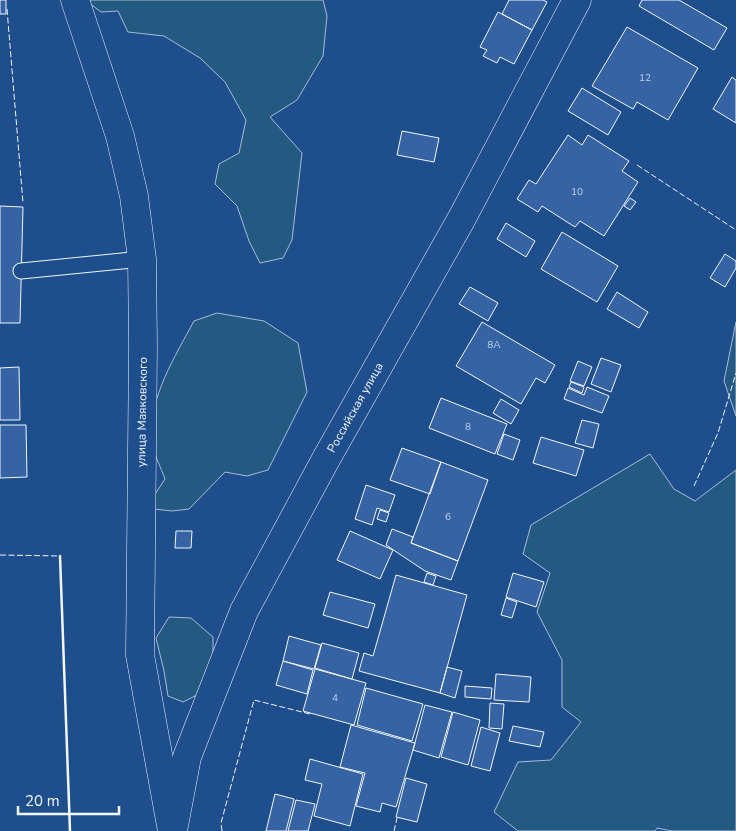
<svg xmlns="http://www.w3.org/2000/svg" width="736" height="831" viewBox="0 0 736 831" font-family="'Nunito Sans',sans-serif">
  <style>
    .green { fill: #245a82; stroke: #a8bbd7 }
    .building { fill: #3563a3; stroke: #f2f6ff }
    .lines { fill: none; stroke-linecap: round; stroke-linejoin: round }
    .service-casing { stroke: #f2f6ff; stroke-width: 17 }
    .minor-casing { stroke: #f2f6ff; stroke-width: 29 }
    .tertiary-casing { stroke: #f2f6ff; stroke-width: 29 }
    .service { stroke: #1f4e8c; stroke-width: 15 }
    .minor { stroke: #1f4e8c; stroke-width: 28 }
    .tertiary { stroke: #1f4e8c; stroke-width: 28 }
    .fence { stroke: #f2f6ff; stroke-width: 1; stroke-dasharray: 6 2.5; stroke-linecap: butt }
    .wall { stroke: #f2f6ff; stroke-width: 2.5 }
    .labels { text-anchor: middle; stroke-width: 4; stroke-linejoin: round; paint-order: stroke }
    .number-label { font-size: 10px; fill: #c3d1e8 }
    .street-label { font-size: 12px; fill: #f2f6ff; stroke: #1f4e8c }
  </style>
  <rect width="100%" height="100%" fill="#1f4e8c"/>
  <path class="green" d="M 85,0 L 323,0 L 327,16 L 323,56 L 297,100 L 270,117 L 302,153 L 292,240 L 283,258 L 260,263 L 249,241 L 237,206 L 215,184 L 219,164 L 239,153 L 246,120 L 225,82 L 200,58 L 164,36 L 128,32 L 118,11 L 101,12 Z
    M 217,313 L 264,321 L 298,343 L 307,392 L 268,470 L 247,476 L 225,472 L 189,509 L 172,511 L 146,508 L 165,479 C 161,467 152,452 152,439 C 149,396 175,357 194,321 Z
    M 736,322 L 736,416 L 724,381 Z
    M 650,454 L 674,489 L 695,501 L 736,470 L 736,831 L 672,831 L 657,828 L 655,831 L 518,831 L 494,812 L 518,762 L 551,760 L 581,722 L 562,707 L 562,660 L 537,612 L 550,573 L 523,554 L 531,525 Z
    M 169,617 L 191,618 L 213,637 L 213,662 L 197,695 L 183,702 L 168,696 L 164,671 L 156,638 Z"/>
  <path class="building" d="M 0,0 L 6,0 L 6,14 L 0,14 Z
    M 509,0 L 543,0 L 547,2 L 532,30 L 502,14 Z
    M 642,0 L 679,0 L 727,28 L 714,50 L 639,6 Z
    M 498,12 L 532,30 L 514,64 L 500,57 L 497,63 L 483,56 L 487,50 L 480,47 Z
    M 627,27 L 698,68 L 668,120 L 637,102 L 633,109 L 592,86 Z
    M 732,77 L 736,80 L 736,123 L 713,109 Z
    M 582,88 L 621,112 L 608,135 L 568,111 Z
    M 402,131 L 439,138 L 434,162 L 397,155 Z
    M 568,135 L 582,145 L 588,135 L 629,161 L 622,171 L 638,182 L 604,236 L 580,221 L 575,227 L 542,206 L 538,212 L 517,199 L 529,180 L 536,184 Z
    M 630,198 L 636,202 L 630,210 L 624,206 Z
    M 0,206 L 23,207 L 20,323 L 0,323 Z
    M 506,223 L 535,241 L 526,257 L 497,239 Z
    M 562,232 L 618,266 L 597,302 L 541,269 Z
    M 725,254 L 736,261 L 736,268 L 725,287 L 710,278 Z
    M 470,287 L 498,303 L 488,321 L 459,304 Z
    M 617,292 L 648,312 L 639,328 L 607,309 Z
    M 482,322 L 555,365 L 545,383 L 536,378 L 521,404 L 456,366 Z
    M 601,358 L 621,365 L 611,392 L 591,384 Z
    M 578,361 L 592,367 L 584,386 L 570,381 Z
    M 19,367 L 20,420 L 0,420 L 0,368 Z
    M 571,382 L 584,387 L 582,393 L 569,387 Z
    M 587,387 L 609,396 L 602,413 L 564,399 L 568,388 L 584,395 Z
    M 441,398 L 507,424 L 495,454 L 429,428 Z
    M 501,399 L 519,410 L 511,424 L 493,413 Z
    M 582,420 L 599,424 L 593,448 L 575,443 Z
    M 0,425 L 26,425 L 27,477 L 0,478 Z
    M 504,434 L 520,440 L 513,460 L 497,454 Z
    M 541,437 L 584,450 L 576,476 L 533,463 Z
    M 402,448 L 441,462 L 430,494 L 390,480 Z
    M 441,462 L 488,480 L 458,561 L 411,543 Z
    M 366,485 L 395,495 L 389,512 L 377,508 L 372,525 L 355,519 Z
    M 380,510 L 389,513 L 386,522 L 377,519 Z
    M 392,529 L 413,537 L 411,543 L 458,561 L 451,580 L 425,571 L 386,545 Z
    M 176,531 L 192,531 L 191,548 L 175,548 Z
    M 350,531 L 393,550 L 380,579 L 337,560 Z
    M 427,573 L 436,576 L 433,585 L 424,582 Z
    M 513,573 L 544,582 L 536,607 L 506,597 Z
    M 396,575 L 467,595 L 440,693 L 359,671 L 364,653 L 373,656 Z
    M 330,592 L 375,604 L 368,628 L 323,615 Z
    M 506,598 L 517,602 L 512,618 L 501,615 Z
    M 289,636 L 321,645 L 314,669 L 283,661 Z
    M 322,643 L 359,653 L 352,679 L 315,668 Z
    M 283,661 L 313,670 L 307,694 L 276,685 Z
    M 447,667 L 462,671 L 455,698 L 440,693 Z
    M 315,669 L 366,683 L 354,725 L 303,711 Z
    M 496,674 L 531,677 L 529,702 L 494,700 Z
    M 465,686 L 492,688 L 491,699 L 465,697 Z
    M 366,688 L 423,704 L 412,741 L 357,725 Z
    M 490,703 L 504,704 L 502,729 L 489,728 Z
    M 425,705 L 452,712 L 439,758 L 413,750 Z
    M 453,712 L 480,720 L 468,765 L 441,757 Z
    M 351,725 L 415,743 L 396,807 L 382,803 L 380,812 L 356,806 L 365,773 L 340,767 Z
    M 513,726 L 544,732 L 540,747 L 509,741 Z
    M 481,727 L 500,733 L 490,771 L 471,766 Z
    M 310,759 L 363,774 L 350,826 L 314,816 L 322,784 L 305,780 Z
    M 406,778 L 427,784 L 417,822 L 396,817 Z
    M 275,794 L 294,799 L 286,831 L 266,831 Z
    M 296,800 L 315,804 L 308,831 L 288,831 Z"/>
  <g class="lines">
    <g class="service-casing">
      <path id="service" d="M 21,271 L 142,259"/>
    </g>
    <g class="minor-casing">
      <path id="minor" d="M 75,0 L 120,136 L 134,196 L 142,259 L 143,346 L 140,655 L 172,831"/>
    </g>
    <g class="tertiary-casing">
      <g id="tertiary">
        <path id="s1" d="M 173,831 L 187,757 L 244,611 L 326,459 L 462,218 L 577,0"/>
      </g>
    </g>
    <use href="#service" class="service"/>
    <use href="#minor" class="minor"/>
    <use href="#tertiary" class="tertiary"/>
    <path class="fence" d="M 7,9 L 23,203
      M 637,165 L 736,230
      M 694,486 L 718,433 L 736,373
      M 0,555 L 60,556
      M 222,831 L 221,823 L 254,700 L 310,714
      M 394,831 L 397,818"/>
    <path class="wall" d="M 60,556 L 70,831"/>
  </g>
  <g class="labels">
    <g class="number-label">
      <text x="645" y="81">12</text>
      <text x="577" y="195">10</text>
      <text x="494" y="348">8А</text>
      <text x="468" y="430">8</text>
      <text x="448" y="520">6</text>
      <text x="335" y="701">4</text>
    </g>
    <g class="street-label">
      <text dy="4" stroke="none"><textPath href="#s1" startOffset="464">Российская улица</textPath></text>
      <text transform="translate(142 412) rotate(-89)" y="4">улица Маяковского</text>
    </g>
  </g>
  <path d="M18 806v8h101v-8" fill="none" stroke="#f2f6ff" stroke-width="2.5"/>
  <text x="25" y="806" font-size="15" fill="#f2f6ff" stroke="#1f4e8c" stroke-width="4" paint-order="stroke">20 m</text>
</svg>
